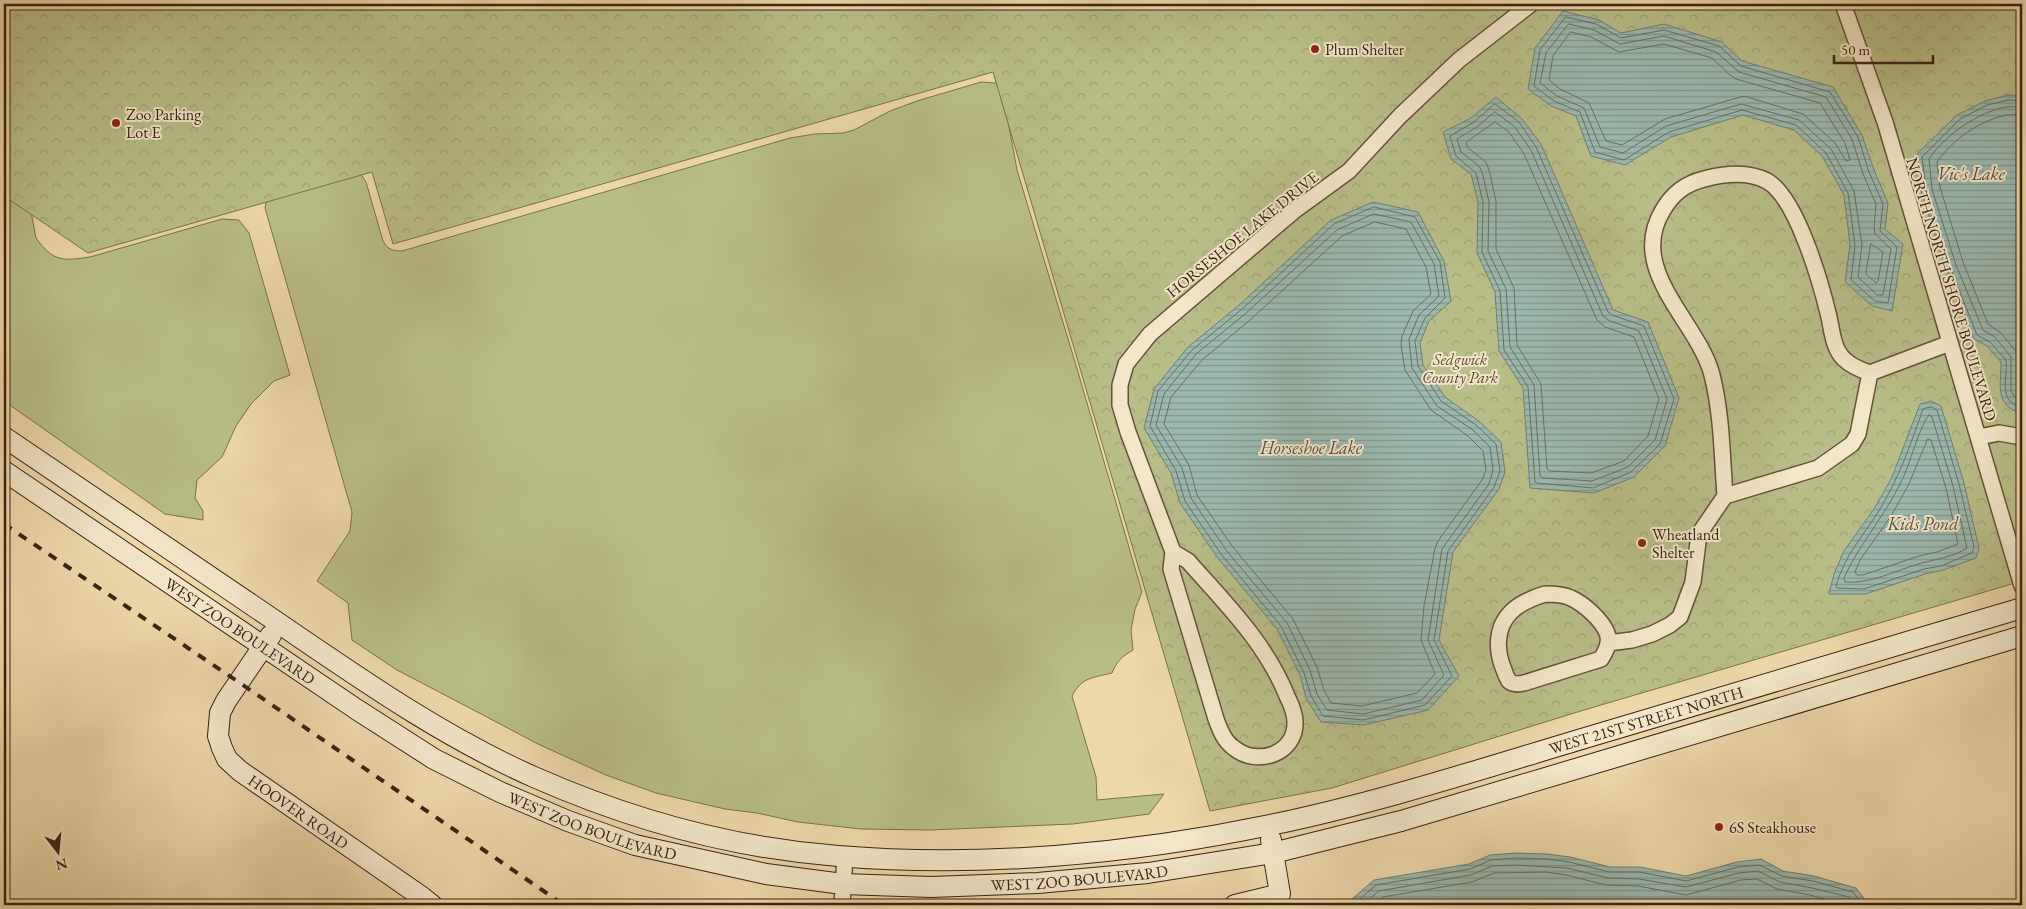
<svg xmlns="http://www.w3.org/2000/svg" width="2026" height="909" viewBox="0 0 2026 909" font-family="'EB Garamond',serif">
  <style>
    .green { fill: #b9be88; stroke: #7a704e }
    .park { fill: url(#park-crowns); stroke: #7a704e }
    .water { fill: url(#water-rules); stroke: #747d71 }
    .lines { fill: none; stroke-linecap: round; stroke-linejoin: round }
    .shore { stroke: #6a6e61; stroke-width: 1 }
    .street-casing { stroke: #675039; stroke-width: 18 }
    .secondary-casing { stroke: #3a2213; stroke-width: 22 }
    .street { stroke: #f4e6c8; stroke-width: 15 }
    .secondary { stroke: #f4e6c8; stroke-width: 20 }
    .rail { stroke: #3a2213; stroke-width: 4; stroke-dasharray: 9 9; stroke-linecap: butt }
    .poi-dot { fill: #8f2418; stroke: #f4e6c8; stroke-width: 2 }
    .labels { text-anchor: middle; stroke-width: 4; stroke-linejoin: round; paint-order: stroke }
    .poi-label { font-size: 16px; fill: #3a2213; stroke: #f4e6c8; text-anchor: start }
    .street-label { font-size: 16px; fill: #3a2213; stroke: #f4e6c8 }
    .park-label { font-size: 16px; font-style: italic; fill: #5a4930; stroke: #f4e6c8 }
    .water-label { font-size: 18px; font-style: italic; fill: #574f42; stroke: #f4e6c8 }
  </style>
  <defs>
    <pattern id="park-crowns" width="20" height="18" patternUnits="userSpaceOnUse" patternTransform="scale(1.25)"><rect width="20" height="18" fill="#b9be88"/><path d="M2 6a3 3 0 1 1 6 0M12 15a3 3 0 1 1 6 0" fill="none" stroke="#a0a374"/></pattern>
    <pattern id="water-rules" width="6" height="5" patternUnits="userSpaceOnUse" patternTransform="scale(1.25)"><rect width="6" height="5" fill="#9bb9af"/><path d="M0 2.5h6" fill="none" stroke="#7f968d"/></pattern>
  </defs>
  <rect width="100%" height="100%" fill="#eed8aa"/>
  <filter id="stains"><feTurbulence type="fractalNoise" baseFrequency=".004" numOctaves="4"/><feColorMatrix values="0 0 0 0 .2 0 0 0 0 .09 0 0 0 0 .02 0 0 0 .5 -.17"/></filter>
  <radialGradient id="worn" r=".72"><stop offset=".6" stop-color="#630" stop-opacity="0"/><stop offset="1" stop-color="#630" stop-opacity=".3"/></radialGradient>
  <path class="green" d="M 4,71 L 36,238 C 53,262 63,261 90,257 L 222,219 L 239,220 L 249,233 L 290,375 L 274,381 L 251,404 L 236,426 L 222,457 L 197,480 L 195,498 L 203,511 L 203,520 L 165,514 L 4,401 Z
    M 981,82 L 995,83 L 1002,89 L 1017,170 L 1078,372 L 1142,592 L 1135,609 L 1131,630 L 1133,650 C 1121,657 1117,661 1112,673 C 1092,678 1082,677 1072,696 L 1096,777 L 1097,800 L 1164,794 L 1149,814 L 1073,824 L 930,830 L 861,829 L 798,822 L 757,813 L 725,809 L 656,793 L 606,775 L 538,744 L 483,715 L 397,670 L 352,640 L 348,603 L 317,581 L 350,531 L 352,512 L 265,208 L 267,198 L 360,173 L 366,182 L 383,241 C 388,250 393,251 402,251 L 790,138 L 815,134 L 843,133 L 854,130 L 890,111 L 917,101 Z"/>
  <path class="park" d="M 4,4 L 2022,4 L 2022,581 L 1584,710 L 1332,788 L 1210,811 L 993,72 L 393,244 L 372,172 L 88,253 L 4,196 Z"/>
  <path class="water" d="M 1872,4 L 2022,4 L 2022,10 L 1989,7 L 1887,9 Z
    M 1563,11 L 1599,20 L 1621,33 L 1664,24 L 1722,42 L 1742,61 L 1833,87 L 1862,135 L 1874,170 L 1888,203 L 1885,229 L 1903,244 L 1892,311 L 1872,306 L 1845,282 L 1850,245 L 1844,195 L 1822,156 L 1794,130 L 1743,115 L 1671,137 L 1625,165 L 1591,156 L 1576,116 L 1551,106 L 1528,89 L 1535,48 Z
    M 2008,95 L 2022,96 L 2022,414 C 1994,405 2001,386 2001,362 L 1987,346 L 1974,339 L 1946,268 L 1921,191 L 1917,154 L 1957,115 L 1985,101 Z
    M 1496,97 L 1522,119 L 1541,144 L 1613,310 L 1648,322 L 1679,398 L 1665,446 L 1634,477 L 1594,493 L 1530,488 L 1523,388 L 1499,351 L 1495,292 L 1477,253 L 1478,203 L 1471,174 L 1451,159 L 1443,132 L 1471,118 Z
    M 1373,202 L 1418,212 L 1444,261 L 1451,301 L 1429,321 L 1420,343 L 1423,365 L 1445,397 L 1480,422 L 1501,442 L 1505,472 L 1499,489 L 1453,552 L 1439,640 L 1459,676 L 1428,710 L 1364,725 L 1321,722 L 1306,698 L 1300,675 L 1277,629 L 1217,557 L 1180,503 L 1171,473 L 1144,428 L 1154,389 L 1188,347 L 1238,306 L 1331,220 Z
    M 1931,401 L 1941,406 L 1964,483 L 1979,548 L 1976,558 L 1943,570 L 1925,574 L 1865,594 L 1829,594 L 1834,574 L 1844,551 L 1876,506 L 1892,477 L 1920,404 Z
    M 1516,853 L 1547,854 L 1570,857 L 1610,867 L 1640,867 L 1686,876 L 1737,862 L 1761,859 L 1783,871 L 1814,876 L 1856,888 L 1869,905 L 1345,905 L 1374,880 L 1469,864 L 1490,855 Z"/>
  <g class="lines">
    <path class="shore" d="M 1566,17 L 1596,24 L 1621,38 L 1664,30 L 1719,46 L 1741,66 L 1830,92 L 1858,137 L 1869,172 L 1883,204 L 1880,231 L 1897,247 L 1888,303 L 1875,301 L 1851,280 L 1855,245 L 1848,193 L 1826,153 L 1796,125 L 1742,110 L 1669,132 L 1624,160 L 1595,152 L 1580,112 L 1554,101 L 1534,86 L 1540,50 Z
      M 1569,24 L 1594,30 L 1620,44 L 1664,36 L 1716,52 L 1739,72 L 1826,97 L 1852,139 L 1863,174 L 1876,204 L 1874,228 L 1875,234 L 1891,249 L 1883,295 L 1877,295 L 1858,277 L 1862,245 L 1854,191 L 1831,149 L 1799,120 L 1741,104 L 1666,126 L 1623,153 L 1600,147 L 1584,108 L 1557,96 L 1540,83 L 1546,53 Z
      M 1571,32 L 1591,37 L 1619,52 L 1664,44 L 1712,58 L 1730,75 L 1736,79 L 1820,103 L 1845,143 L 1850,160 L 1846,161 L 1835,143 L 1803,114 L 1744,96 L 1665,119 L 1622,145 L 1606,141 L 1589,103 L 1560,89 L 1549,80 L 1553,56 Z
      M 2022,101 L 2008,100 L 1987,105 L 1960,119 L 1922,157 L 1926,190 L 1950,267 L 1977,335 L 1990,342 L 2006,360 C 2008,380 1997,401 2022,408
      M 1495,104 L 1519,122 L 1536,147 L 1608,312 L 1612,315 L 1644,326 L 1674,399 L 1660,444 L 1631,472 L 1593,488 L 1537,483 L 1535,482 L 1528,387 L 1504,350 L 1500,291 L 1482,252 L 1483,202 L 1476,173 L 1456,156 L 1450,136 L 1474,122 Z
      M 2022,107 C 2017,108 2012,106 2006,107 C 1978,112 1945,135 1929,159 L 1932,189 L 1956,265 L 1983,330 L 1995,337 L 2011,357 L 2011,391 L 2017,400 L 2022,402
      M 1495,112 L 1514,126 L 1531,150 L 1603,316 L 1610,321 L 1639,331 L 1667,399 L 1655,440 L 1628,467 L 1592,481 L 1543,478 L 1540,476 L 1534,385 L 1510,347 L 1506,289 L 1488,251 L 1489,202 L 1482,172 L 1479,166 L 1461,152 L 1457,139 L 1477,127 Z
      M 2022,115 C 2017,115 2012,114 2007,115 C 1980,120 1952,140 1937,162 L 1940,187 L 1963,262 L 1988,324 L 2001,333 L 2019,355 L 2019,389 L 2022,394
      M 1495,122 L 1509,132 L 1524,154 L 1597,320 L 1605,327 L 1634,337 L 1659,399 L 1648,436 L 1624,461 L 1591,473 L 1550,471 L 1547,469 L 1541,384 L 1517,345 L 1514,288 L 1496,249 L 1496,201 L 1489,170 L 1486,162 L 1468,148 L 1466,143 Z
      M 1374,207 L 1415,217 L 1440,262 L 1445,298 L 1425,318 L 1415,341 L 1418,366 L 1441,401 L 1476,425 L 1496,444 L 1500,471 L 1494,487 L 1448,551 L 1434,640 L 1452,676 L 1425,705 L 1363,720 L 1323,716 L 1311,696 L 1304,673 L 1281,626 L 1221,554 L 1185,501 L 1176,471 L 1150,426 L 1158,391 L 1192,350 L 1241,310 L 1334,224 Z
      M 1374,214 L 1411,222 L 1434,264 L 1439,296 L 1419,315 L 1409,339 L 1412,368 L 1437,406 L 1473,430 L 1490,447 L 1493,470 L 1489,484 L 1442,549 L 1428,640 L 1444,675 L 1422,700 L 1363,714 L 1327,710 L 1317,694 L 1310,670 L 1287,623 L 1226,550 L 1191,498 L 1182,468 L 1156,425 L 1164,394 L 1196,354 L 1245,314 L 1337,230 Z
      M 1375,222 L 1406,229 L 1426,267 L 1431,294 L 1413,311 L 1402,336 L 1401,345 L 1405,370 L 1431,410 L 1468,436 L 1483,451 L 1486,470 L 1482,480 L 1438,541 L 1435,548 L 1424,606 L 1421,640 L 1435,674 L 1417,693 L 1362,706 L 1331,703 L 1324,690 L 1317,667 L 1293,619 L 1232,546 L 1197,495 L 1189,465 L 1164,424 L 1171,397 L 1202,360 L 1250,320 L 1342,236 Z
      M 1871,244 L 1883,252 L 1878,281 L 1876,283 L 1866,274 Z
      M 1932,407 L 1937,410 L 1959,484 L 1974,547 L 1972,553 L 1941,566 L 1924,569 L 1864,589 L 1837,588 L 1836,586 C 1844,556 1864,535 1880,509 C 1899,478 1911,443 1923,409 Z
      M 1929,415 L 1932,417 L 1953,486 L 1967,548 C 1953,557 1937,559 1922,563 C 1896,570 1872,584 1845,582 L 1844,578 C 1859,544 1885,516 1901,482 C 1910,465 1919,427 1929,415 Z
      M 1928,439 L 1931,440 L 1946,488 L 1958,544 L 1937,552 L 1919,556 L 1863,575 L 1857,575 L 1855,572 L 1860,560 L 1891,516 L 1908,486 Z
      M 1353,905 L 1376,885 L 1470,869 L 1491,860 L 1516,858 L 1547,859 L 1569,862 L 1609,872 L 1639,872 L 1686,881 L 1738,867 L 1759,865 L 1782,876 L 1813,881 L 1853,892 L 1863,905
      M 1362,905 L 1379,891 L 1471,875 L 1492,866 L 1516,865 L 1567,868 L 1608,878 L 1639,879 L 1686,887 L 1739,873 L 1758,871 L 1780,882 L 1812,888 L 1849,897 L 1855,905
      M 1374,905 L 1383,897 L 1472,882 L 1494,873 L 1546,872 L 1566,875 L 1606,885 L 1638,886 L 1686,895 L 1741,880 L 1757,879 L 1777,889 L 1810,895 L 1846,905"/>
    <g class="street-casing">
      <path id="street" d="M 1843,4 L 1885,122 L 2022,586
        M 1979,437 L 1999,433 L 2022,437
        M 1725,496 C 1722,456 1722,415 1712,375 C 1698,321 1626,270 1663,210 C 1673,193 1685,184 1704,179 C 1723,174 1748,171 1767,181 C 1796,197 1820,280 1828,313 C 1832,327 1832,348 1844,359 C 1851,366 1861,370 1870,373
        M 1173,552 L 1188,561 C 1225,603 1266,643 1287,696 C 1291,704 1295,713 1295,722 C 1296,754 1257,767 1234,748 C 1224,741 1220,730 1216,719 L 1171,569 L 1173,552 L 1128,432 L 1120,405 L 1120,385 L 1126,364 L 1150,334 L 1294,211 L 1349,171 L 1400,116 L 1459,60 L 1531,4
        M 1545,594 C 1553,594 1563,594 1571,598 C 1584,604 1602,620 1607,633 C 1611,642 1606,651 1601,659 L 1524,683 C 1519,684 1513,685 1509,681 C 1507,678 1505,673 1504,670 C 1496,651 1495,628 1511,612 C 1520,603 1532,598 1545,594 Z
        M 1608,643 L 1632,640 L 1652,634 L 1670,625 L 1680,617 L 1693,582 L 1699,534 L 1725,496 L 1818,468 L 1852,444 L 1858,434 L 1870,373 L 1950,343
        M 842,905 L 845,856"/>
    </g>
    <g class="secondary-casing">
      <g id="secondary">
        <path id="s1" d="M 4,437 C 94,498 184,559 274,620 C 358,677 441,736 534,777 C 629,819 734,848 838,856 C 980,868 1131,854 1270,825 C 1377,803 1481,769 1585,738 C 1730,695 1876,651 2022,608"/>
        <path id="s2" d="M 4,471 L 356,709 L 434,759 L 500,792 L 568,821 L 635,845 L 766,874 L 843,884 L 931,887 L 1038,883 L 1148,873 L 1273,853 L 1401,821 L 2022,636"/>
        <path id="s3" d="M 271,635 L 226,701 L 220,713 L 218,736 L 222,748 L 227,759 L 240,771 L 422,897 L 432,905"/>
        <path d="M 1235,905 L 1280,894 L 1271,840"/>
      </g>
    </g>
    <use href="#street" class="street"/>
    <use href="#secondary" class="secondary"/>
    <path class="rail" d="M 4,524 L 240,683 L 564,905"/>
  </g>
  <g class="poi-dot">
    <circle cx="1315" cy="49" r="5"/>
    <circle cx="116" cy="123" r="5"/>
    <circle cx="1642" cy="543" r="5"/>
    <circle cx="1719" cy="827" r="5"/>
  </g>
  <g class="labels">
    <g class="poi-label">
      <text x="1325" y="55">Plum Shelter</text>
      <text x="126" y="120">Zoo Parking<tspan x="126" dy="18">Lot E</tspan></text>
      <text x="1652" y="540">Wheatland<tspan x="1652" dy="18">Shelter</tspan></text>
      <text x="1729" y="833">6S Steakhouse</text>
    </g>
    <g class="street-label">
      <text transform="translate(1242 234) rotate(-39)" y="6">HORSESHOE LAKE DRIVE</text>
      <text transform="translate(1952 289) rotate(73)" y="6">NORTH NORTH SHORE BOULEVARD</text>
      <text dy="6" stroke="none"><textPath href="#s2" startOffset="285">WEST ZOO BOULEVARD</textPath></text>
      <text dy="6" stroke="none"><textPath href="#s1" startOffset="1771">WEST 21ST STREET NORTH</textPath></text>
      <text dy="6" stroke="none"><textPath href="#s3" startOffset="230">HOOVER ROAD</textPath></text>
      <text dy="6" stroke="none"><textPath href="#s2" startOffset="690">WEST ZOO BOULEVARD</textPath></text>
      <text dy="6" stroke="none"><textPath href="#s2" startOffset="1185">WEST ZOO BOULEVARD</textPath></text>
    </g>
    <g class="park-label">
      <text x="1460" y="365">Sedgwick<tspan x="1460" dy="18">County Park</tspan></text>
    </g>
    <g class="water-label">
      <text x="1971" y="180">Vic's Lake</text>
      <text x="1311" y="454">Horseshoe Lake</text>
      <text x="1923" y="530">Kids Pond</text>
    </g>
  </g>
  <rect width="2026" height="909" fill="none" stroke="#eed8aa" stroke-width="20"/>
  <rect x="5" y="5" width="2016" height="899" fill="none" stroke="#3a2213" stroke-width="2.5"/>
  <rect x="10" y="10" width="2006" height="889" fill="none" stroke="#3a2213"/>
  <g transform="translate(58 852) rotate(164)" stroke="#f4e6c8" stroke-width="4" paint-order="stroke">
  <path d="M0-4L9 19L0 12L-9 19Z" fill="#3a2213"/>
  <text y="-8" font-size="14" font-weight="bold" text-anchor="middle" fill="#3a2213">N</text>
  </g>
  <path d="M1834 55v8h99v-8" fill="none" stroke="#3a2213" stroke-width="2.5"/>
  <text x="1841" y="55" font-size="15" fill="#3a2213" stroke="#f4e6c8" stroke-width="4" paint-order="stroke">50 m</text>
  <rect width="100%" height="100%" filter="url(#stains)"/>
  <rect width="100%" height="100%" fill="url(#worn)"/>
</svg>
